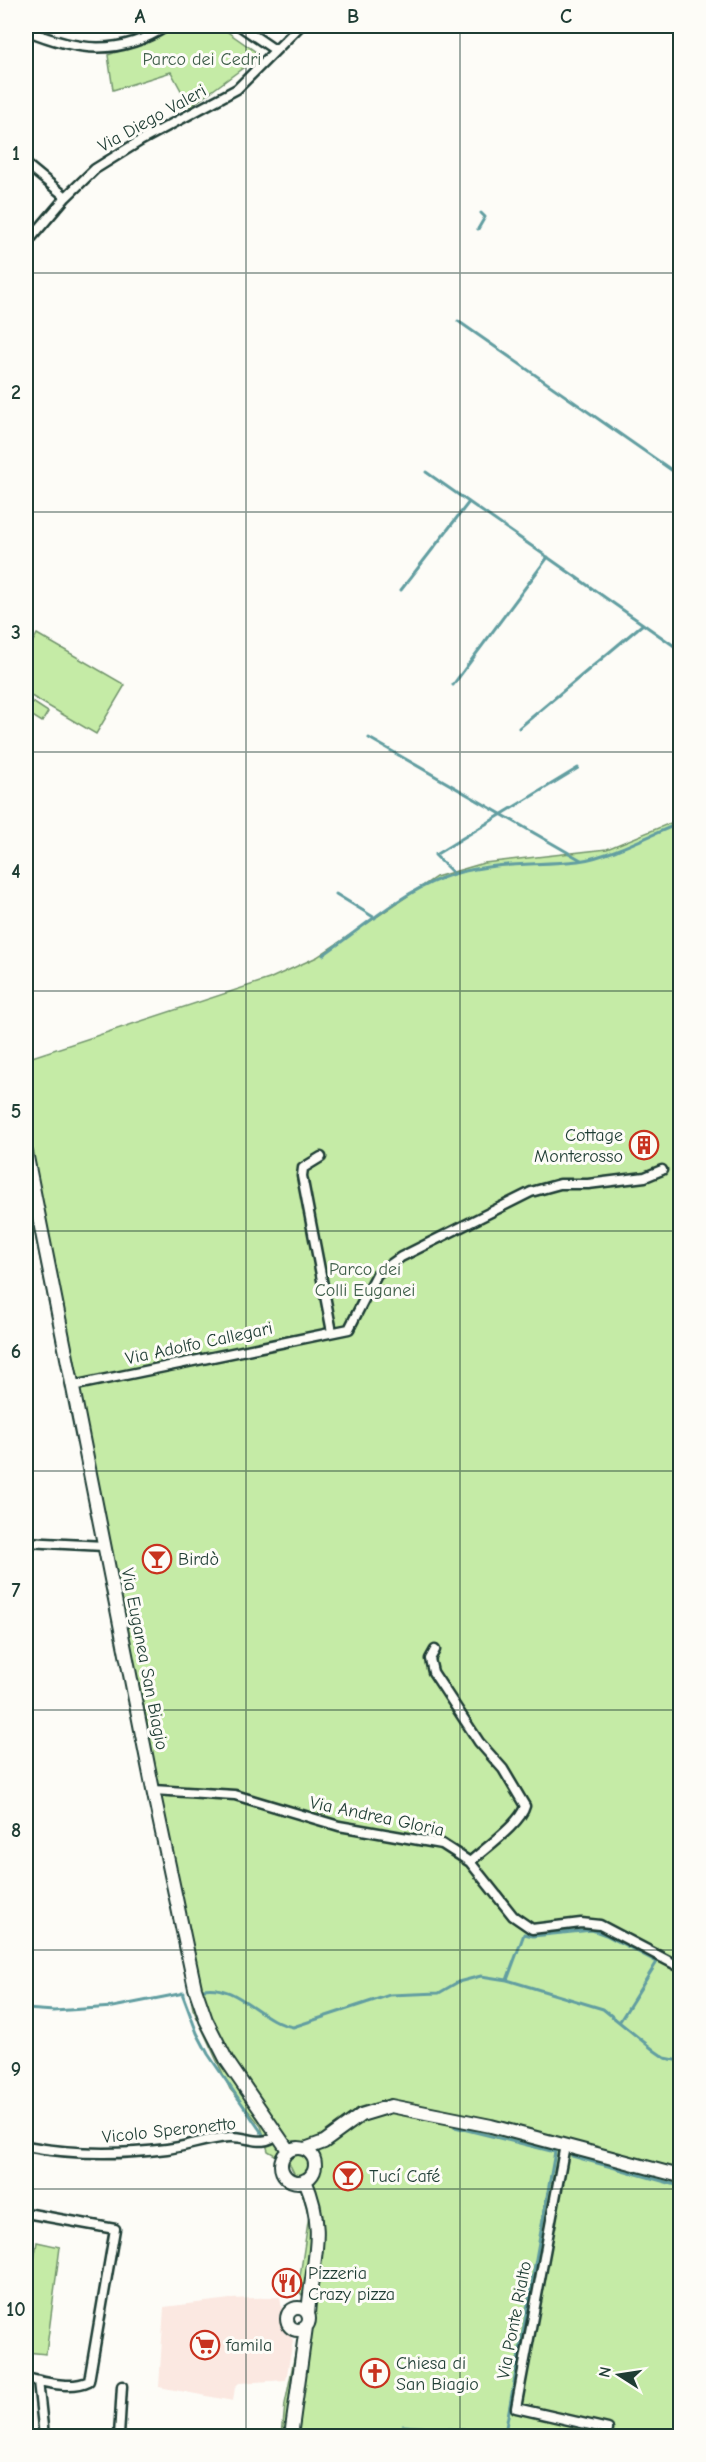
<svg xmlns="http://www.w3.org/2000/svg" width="706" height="2462" viewBox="0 0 706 2462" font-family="'Comic Neue',sans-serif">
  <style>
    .built { fill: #fbe8e1 }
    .green { fill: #c5eba6; stroke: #72946d; stroke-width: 1.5 }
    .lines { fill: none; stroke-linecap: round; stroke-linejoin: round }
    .stream { stroke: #629ea1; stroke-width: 3 }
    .minor-casing { stroke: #1f3d34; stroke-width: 13 }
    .secondary-casing { stroke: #1f3d34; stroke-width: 16 }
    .minor { stroke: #fdfcf7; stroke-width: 8 }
    .secondary { stroke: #fdfcf7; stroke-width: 12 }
    .grid { fill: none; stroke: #1f3d34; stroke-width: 1.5; stroke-opacity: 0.55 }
    .labels { text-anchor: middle; stroke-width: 6; stroke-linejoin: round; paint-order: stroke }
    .park-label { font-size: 18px; fill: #40604b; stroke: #fdfcf7 }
    .street-label { font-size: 18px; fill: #1f3d34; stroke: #fdfcf7 }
    .poi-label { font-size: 18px; fill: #1f3d34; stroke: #fdfcf7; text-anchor: start }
    .neatline { fill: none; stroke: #1f3d34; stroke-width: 2 }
    .grid-label { font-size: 20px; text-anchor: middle; font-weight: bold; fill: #1f3d34 }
  </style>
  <rect width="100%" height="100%" fill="#fdfcf7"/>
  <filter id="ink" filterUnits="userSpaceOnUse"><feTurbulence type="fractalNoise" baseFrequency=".0167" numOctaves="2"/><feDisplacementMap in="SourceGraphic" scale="12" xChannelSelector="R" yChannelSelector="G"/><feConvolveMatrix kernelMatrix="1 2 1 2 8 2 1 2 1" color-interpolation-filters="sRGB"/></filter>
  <g filter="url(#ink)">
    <path class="built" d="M 280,2297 L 285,2330 L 293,2340 L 286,2380 L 239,2383 L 235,2387 L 233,2401 L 159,2387 L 164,2307 L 230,2299 Z"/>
    <path class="green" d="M 169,26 L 219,26 L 256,52 L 247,65 L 190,107 L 171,72 L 113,90 L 108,55 L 150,40 Z
      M 37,634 L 125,685 L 96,734 L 26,693 L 26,654 Z
      M 28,699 L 48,712 L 42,722 L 26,712 Z
      M 680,819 L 680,2436 L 282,2436 L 285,2404 L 306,2300 L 298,2290 L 309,2215 L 299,2183 L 289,2163 L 268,2151 L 261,2126 L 230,2089 L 193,2009 L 26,1190 L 26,1059 L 269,979 L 317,957 L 436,877 L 484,863 L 607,849 Z
      M 37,2242 L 60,2247 L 46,2354 L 26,2352 L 26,2295 L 29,2291 Z"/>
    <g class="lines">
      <path class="stream" d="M 478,229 L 485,217 L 481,213
        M 458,321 L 680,476
        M 426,472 L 680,650
        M 401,590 L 469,502
        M 453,685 L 548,557
        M 519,728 L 643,624
        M 369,738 L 581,860
        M 453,873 L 435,855 L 578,768
        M 336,894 L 375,918
        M 323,955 C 361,929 398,895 442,878 C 485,861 533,866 578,861 C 606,858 653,834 680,823
        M 507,1980 L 524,1934 L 533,1936 L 592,1930 L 606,1935 L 657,1962 L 620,2021
        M 203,1989 C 237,1983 261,2022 293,2027 L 390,1995 L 439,1993 L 458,1982 L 481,1976 L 507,1980 L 603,2009 L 655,2051 L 665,2058 L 680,2061
        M 182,1993 L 197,2033 L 208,2054 L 266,2139
        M 26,2009 L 54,2011 L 113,2007 L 184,1993
        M 572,2156 L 680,2186
        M 403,2426 L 505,2433 L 555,2152 L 455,2127"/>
      <g class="minor-casing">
        <path id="minor" d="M 240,26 L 275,50
          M 26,30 C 76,51 119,57 167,26
          M 26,164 L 66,197
          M 26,244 L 66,197 L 95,169 L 140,141 L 237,89 L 300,26
          M 321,1157 L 303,1168 L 302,1176 L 332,1332
          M 72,1386 L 349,1329 L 377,1274 L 401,1257 L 531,1192 L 560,1184 L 588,1184 L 645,1177 L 662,1170
          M 26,1542 L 104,1546
          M 435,1650 L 430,1659 L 433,1672 L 479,1742 L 503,1769 L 525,1806 C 521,1823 484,1849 470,1862
          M 153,1790 L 235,1795 L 339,1826 L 442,1844 L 470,1862 L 513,1916 L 532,1929 L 581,1923 L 600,1925 L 680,1967
          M 565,2145 L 516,2408 L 608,2429
          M 26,2146 C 73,2155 119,2155 167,2149 C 188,2146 209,2138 230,2137 C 249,2136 262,2148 278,2134
          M 26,2213 L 115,2229 L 89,2381 C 71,2390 45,2382 26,2378
          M 38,2381 L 44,2436
          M 119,2436 L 122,2386"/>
      </g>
      <g class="secondary-casing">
        <path id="secondary" d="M 26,1152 L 153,1790 L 195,1988 L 206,2020 L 227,2061 L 288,2150
          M281 2165a17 17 0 1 1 34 0a17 17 0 1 1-34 0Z
          M 305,2149 L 324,2142 L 361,2115 L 391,2106 L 491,2126 L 680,2176
          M 305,2180 C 328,2234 311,2262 308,2315
          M287 2319a11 11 0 1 1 22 0a11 11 0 1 1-22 0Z
          M 291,2436 L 306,2327"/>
      </g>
      <use href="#minor" class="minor"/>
      <use href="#secondary" class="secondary"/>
    </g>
  </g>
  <path class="grid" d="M 246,26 L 246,2436M 460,26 L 460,2436M 26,273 L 680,273M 26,512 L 680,512M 26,752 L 680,752M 26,991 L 680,991M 26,1231 L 680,1231M 26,1471 L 680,1471M 26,1710 L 680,1710M 26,1950 L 680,1950M 26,2189 L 680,2189"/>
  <defs>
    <g id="building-ring" transform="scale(1.5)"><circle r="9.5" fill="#fdfcf7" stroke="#c8321e" stroke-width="1.5"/><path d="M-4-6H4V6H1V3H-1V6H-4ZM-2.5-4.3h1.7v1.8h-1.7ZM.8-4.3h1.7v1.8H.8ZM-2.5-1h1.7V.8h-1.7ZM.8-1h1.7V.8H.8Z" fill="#c8321e"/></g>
    <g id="bar-ring" transform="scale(1.5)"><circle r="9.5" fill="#fdfcf7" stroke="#c8321e" stroke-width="1.5"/><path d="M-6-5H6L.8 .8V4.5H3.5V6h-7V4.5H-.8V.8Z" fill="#c8321e"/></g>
    <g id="restaurant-ring" transform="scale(1.5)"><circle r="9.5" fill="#fdfcf7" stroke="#c8321e" stroke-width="1.5"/><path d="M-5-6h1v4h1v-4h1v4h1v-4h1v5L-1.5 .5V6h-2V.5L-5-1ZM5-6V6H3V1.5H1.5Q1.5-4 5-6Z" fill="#c8321e"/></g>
    <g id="supermarket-ring" transform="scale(1.5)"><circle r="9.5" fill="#fdfcf7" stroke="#c8321e" stroke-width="1.5"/><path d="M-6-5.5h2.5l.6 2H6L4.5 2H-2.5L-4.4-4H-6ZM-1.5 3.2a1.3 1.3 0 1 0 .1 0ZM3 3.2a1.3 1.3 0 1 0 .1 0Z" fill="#c8321e"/></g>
    <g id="church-ring" transform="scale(1.5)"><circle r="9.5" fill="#fdfcf7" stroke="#c8321e" stroke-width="1.5"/><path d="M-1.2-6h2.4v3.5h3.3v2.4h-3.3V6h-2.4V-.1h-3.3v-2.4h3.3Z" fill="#c8321e"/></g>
  </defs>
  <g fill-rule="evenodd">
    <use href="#building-ring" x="644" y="1145"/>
    <use href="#bar-ring" x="157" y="1559"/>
    <use href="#bar-ring" x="348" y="2176"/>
    <use href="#restaurant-ring" x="287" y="2283"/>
    <use href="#supermarket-ring" x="205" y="2345"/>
    <use href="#church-ring" x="375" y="2373"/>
  </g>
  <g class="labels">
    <g class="park-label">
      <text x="202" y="65">Parco dei Cedri</text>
      <text x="365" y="1275">Parco dei<tspan x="365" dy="21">Colli Euganei</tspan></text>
    </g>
    <g class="street-label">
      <text transform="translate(152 118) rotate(-29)" y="6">Via Diego Valeri</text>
      <text transform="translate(199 1343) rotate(-12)" y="6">Via Adolfo Callegari</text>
      <text transform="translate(145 1659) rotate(79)" y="6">Via Euganea San Biagio</text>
      <text transform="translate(377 1816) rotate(12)" y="6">Via Andrea Gloria</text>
      <text transform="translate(169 2130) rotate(-6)" y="6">Vicolo Speronetto</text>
      <text transform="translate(514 2320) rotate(-79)" y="6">Via Ponte Rialto</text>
    </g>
    <g class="poi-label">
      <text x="623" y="1141" text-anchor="end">Cottage<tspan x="623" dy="21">Monterosso</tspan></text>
      <text x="178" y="1565">Birdò</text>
      <text x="369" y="2182">Tucí Café</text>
      <text x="308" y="2279">Pizzeria<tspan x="308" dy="21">Crazy pizza</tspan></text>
      <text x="226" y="2351">famila</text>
      <text x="396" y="2369">Chiesa di<tspan x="396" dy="21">San Biagio</tspan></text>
    </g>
  </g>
  <rect width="706" height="2462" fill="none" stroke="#fdfcf7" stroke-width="66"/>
  <g transform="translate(619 2375) rotate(282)" stroke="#fdfcf7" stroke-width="4.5" paint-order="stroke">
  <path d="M0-4.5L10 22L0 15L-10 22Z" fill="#1f3d34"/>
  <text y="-9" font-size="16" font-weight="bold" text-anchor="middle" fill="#1f3d34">N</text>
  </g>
  <rect x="33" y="33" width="640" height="2396" class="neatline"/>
  <g class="grid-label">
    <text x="140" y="23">A</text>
    <text x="353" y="23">B</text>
    <text x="566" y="23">C</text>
    <text x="16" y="160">1</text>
    <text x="16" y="399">2</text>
    <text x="16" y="639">3</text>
    <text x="16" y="878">4</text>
    <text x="16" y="1118">5</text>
    <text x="16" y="1358">6</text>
    <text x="16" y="1597">7</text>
    <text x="16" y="1837">8</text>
    <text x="16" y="2076">9</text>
    <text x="16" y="2316">10</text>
  </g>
</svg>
